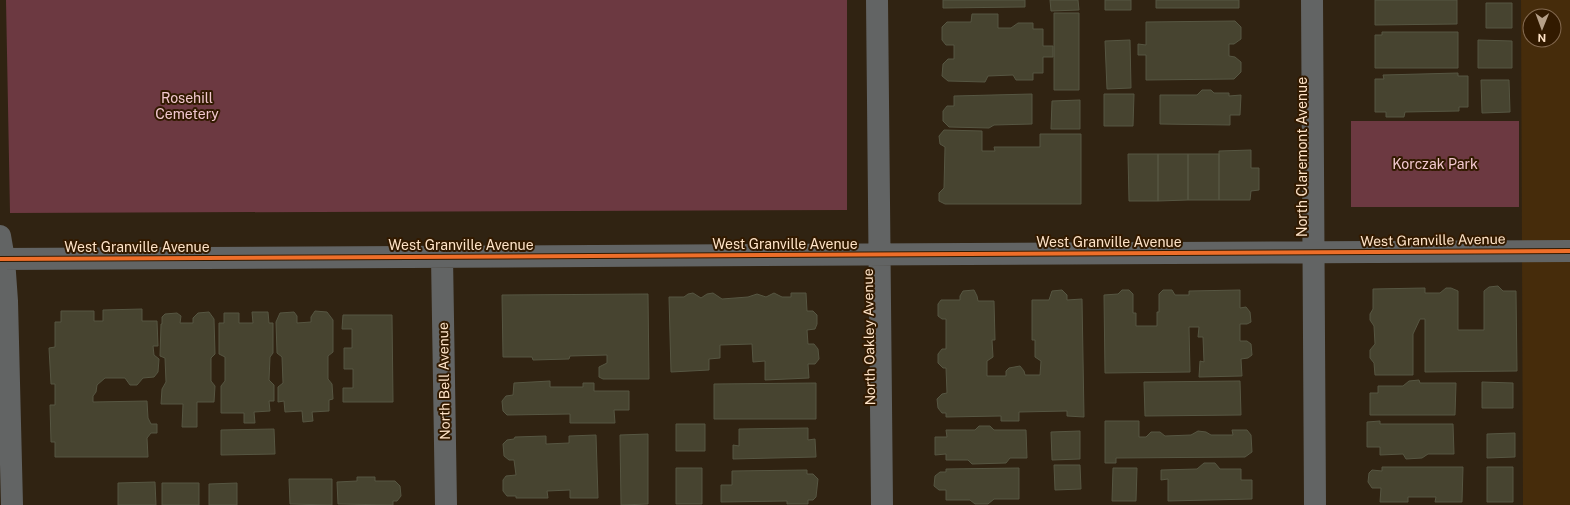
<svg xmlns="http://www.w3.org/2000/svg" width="1570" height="505" viewBox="0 0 1570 505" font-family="'Public Sans',sans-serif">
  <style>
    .built { fill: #462c0b; fill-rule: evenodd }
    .green { fill: #6c3941 }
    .building { fill: #474430; stroke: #565642 }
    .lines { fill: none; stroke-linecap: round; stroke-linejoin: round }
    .minor { stroke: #626464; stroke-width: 22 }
    .cycleway-casing { stroke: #321a00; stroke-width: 6 }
    .cycleway { stroke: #ee6e29; stroke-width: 4 }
    .labels { text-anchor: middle; stroke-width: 4; stroke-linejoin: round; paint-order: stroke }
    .park-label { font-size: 14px; fill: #f2c8cf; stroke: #321a00 }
    .street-label { font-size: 14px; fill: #fee3c7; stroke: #321a00 }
  </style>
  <rect width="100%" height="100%" fill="#302312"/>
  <path class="built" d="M 1521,0 L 1570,0 L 1570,505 L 1523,505 ZM 1530,16 L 1554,16 L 1554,40 L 1530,40 Z"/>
  <path class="green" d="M 6,0 L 847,0 L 847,210 L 10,213 Z
    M 1351,121 L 1519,121 L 1519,207 L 1351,207 Z"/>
  <path class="building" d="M 943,0 L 1025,0 L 1025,7 L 943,8 Z
    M 1050,0 L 1078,0 L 1079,10 L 1051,11 Z
    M 1105,0 L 1131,0 L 1131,10 L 1105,10 Z
    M 1156,0 L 1239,0 L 1239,8 L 1156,8 Z
    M 1375,0 L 1457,0 L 1457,24 L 1375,25 Z
    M 1486,3 L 1512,3 L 1512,28 L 1486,28 Z
    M 1054,13 L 1079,13 L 1079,90 L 1054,90 Z
    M 972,14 L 998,14 L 998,28 L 1011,28 L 1018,23 L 1033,23 L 1033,29 L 1043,29 L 1043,46 L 1053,46 L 1053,57 L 1043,57 L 1043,73 L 1033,73 L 1033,80 L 1016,80 L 1013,75 L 988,76 L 985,82 L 948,81 L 942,76 L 943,64 L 948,59 L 954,59 L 954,45 L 946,45 L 942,40 L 942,27 L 947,22 L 971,22 Z
    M 1235,21 L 1241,27 L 1241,39 L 1234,44 L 1229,44 L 1229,56 L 1235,57 L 1241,62 L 1241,72 L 1234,79 L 1146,80 L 1146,55 L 1138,55 L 1138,44 L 1146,45 L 1146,22 Z
    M 1382,32 L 1458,32 L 1458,68 L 1375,68 L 1375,35 L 1382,35 Z
    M 1130,40 L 1131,88 L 1107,89 L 1105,41 Z
    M 1478,40 L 1512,41 L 1512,68 L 1478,68 Z
    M 1458,73 L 1458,76 L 1468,76 L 1468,107 L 1459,107 L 1459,111 L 1405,112 L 1404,117 L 1386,117 L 1386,112 L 1375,112 L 1375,79 L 1384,79 L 1383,75 Z
    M 1481,80 L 1509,80 L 1510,112 L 1482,113 Z
    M 1202,90 L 1211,90 L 1214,93 L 1229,93 L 1229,96 L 1241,95 L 1240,115 L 1230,115 L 1230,125 L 1160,124 L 1160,95 L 1197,95 Z
    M 1032,94 L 1032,124 L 994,125 L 989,128 L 949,127 L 943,121 L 943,111 L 947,106 L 954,106 L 954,96 Z
    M 1104,94 L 1134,94 L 1133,126 L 1104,126 Z
    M 1080,100 L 1080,129 L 1051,129 L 1052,101 Z
    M 944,130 L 982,131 L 982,151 L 995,151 L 994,147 L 1040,147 L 1040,134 L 1081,134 L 1081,204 L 945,204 L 939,201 L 939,193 L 944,188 L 945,147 L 940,144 L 939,136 Z
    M 1251,150 L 1251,168 L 1259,168 L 1259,190 L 1251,191 L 1250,200 L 1219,200 L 1219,151 Z
    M 1128,154 L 1158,154 L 1158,201 L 1129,201 Z
    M 1158,154 L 1188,154 L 1188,200 L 1158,201 Z
    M 1188,154 L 1219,154 L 1219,200 L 1188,200 Z
    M 1498,286 L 1503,291 L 1516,291 L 1517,371 L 1425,372 L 1425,319 L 1420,319 L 1413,334 L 1413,375 L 1375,375 L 1374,363 L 1370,358 L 1370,350 L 1375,344 L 1374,326 L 1370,320 L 1370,314 L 1373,309 L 1373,289 L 1425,288 L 1425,293 L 1440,293 L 1446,288 L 1451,288 L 1458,291 L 1458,330 L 1484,330 L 1484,291 L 1489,287 Z
    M 974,290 L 977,296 L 978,301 L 994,301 L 995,340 L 992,340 L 993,357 L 987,361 L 987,376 L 1006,376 L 1006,371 L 1009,368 L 1020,366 L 1024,371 L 1025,375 L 1040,375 L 1041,361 L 1035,357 L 1035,340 L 1032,340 L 1032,300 L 1049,300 L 1052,291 L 1062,290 L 1067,295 L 1067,300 L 1082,299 L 1084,417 L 1067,416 L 1067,411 L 1019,412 L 1019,421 L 1001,421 L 1001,416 L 946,417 L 946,413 L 942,413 L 938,408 L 937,399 L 942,394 L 947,393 L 946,368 L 943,368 L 938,363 L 938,354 L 942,349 L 946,349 L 946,319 L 942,319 L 938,316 L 938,304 L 941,300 L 960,300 L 960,296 L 963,291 Z
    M 1122,290 L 1129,290 L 1133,294 L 1133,313 L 1136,313 L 1136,326 L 1157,326 L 1157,312 L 1159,312 L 1159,294 L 1163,290 L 1172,290 L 1175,295 L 1189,295 L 1189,291 L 1240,290 L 1240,308 L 1246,307 L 1250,312 L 1251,322 L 1247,324 L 1240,324 L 1240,341 L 1247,341 L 1251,344 L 1252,355 L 1248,358 L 1241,359 L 1242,376 L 1199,377 L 1200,361 L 1204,362 L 1203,337 L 1198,337 L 1199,327 L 1189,327 L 1190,372 L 1105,373 L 1104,295 L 1118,294 Z
    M 693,293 L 701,298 L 707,294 L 713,293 L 722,299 L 748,297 L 757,294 L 766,297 L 774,293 L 782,297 L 791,297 L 791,293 L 806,293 L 807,311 L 813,311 L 817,315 L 817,324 L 815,329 L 807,330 L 808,344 L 814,344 L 818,349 L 819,359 L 815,364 L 808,364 L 809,378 L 765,380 L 765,361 L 753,362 L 752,344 L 720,345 L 720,358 L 709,359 L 709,370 L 671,372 L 669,297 L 684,297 L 688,294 Z
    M 648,294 L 649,379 L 603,379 L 599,377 L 599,367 L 607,363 L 607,355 L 570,356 L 569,359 L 533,360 L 532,357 L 503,357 L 502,295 Z
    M 142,309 L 142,321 L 157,321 L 158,346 L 153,346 L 154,355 L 159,359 L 158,372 L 154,377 L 143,378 L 137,385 L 130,385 L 125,378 L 105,378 L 97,385 L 96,392 L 93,396 L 93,402 L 147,401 L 148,418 L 151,424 L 157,424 L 157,433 L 151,433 L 147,438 L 148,457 L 55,457 L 55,442 L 51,442 L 50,405 L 55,405 L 55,384 L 51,384 L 49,348 L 55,347 L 55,322 L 61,322 L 61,311 L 94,311 L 94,321 L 103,321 L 103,310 Z
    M 315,311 L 327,312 L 333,320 L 333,352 L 328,356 L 328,379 L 332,384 L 333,399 L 329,400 L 329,411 L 312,412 L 313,421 L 303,422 L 302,411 L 285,412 L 284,401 L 278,402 L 278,387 L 283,383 L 282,357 L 277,353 L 276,322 L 280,313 L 294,312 L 297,316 L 297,323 L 311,322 L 311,317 Z
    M 209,312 L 214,319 L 215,354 L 211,358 L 211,381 L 215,386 L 214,402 L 197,402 L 197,427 L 182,427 L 183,404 L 161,404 L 162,389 L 166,382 L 165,358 L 160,356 L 161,324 L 162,324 L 162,317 L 165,314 L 177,313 L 181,316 L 180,323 L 193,323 L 193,318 L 198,313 Z
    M 252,312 L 268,312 L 269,323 L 273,323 L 273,353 L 270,357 L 269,380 L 274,385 L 274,401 L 269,401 L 270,411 L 254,412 L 255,423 L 244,423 L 244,413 L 221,413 L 221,386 L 225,381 L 225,357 L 219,354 L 219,323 L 224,323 L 224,313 L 239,313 L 239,323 L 253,323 Z
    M 343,315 L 392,315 L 393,402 L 343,402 L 343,388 L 353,388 L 353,369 L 344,369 L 344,348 L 352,348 L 352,329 L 342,329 Z
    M 1419,380 L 1420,383 L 1456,383 L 1455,415 L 1370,415 L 1370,393 L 1378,393 L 1378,386 L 1403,386 L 1409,381 Z
    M 550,381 L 550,387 L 583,387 L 583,383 L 594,383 L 594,391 L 629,391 L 629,410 L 614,410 L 615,423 L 570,423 L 570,414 L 507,415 L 503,411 L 502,401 L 506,396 L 513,395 L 514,383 Z
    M 1240,381 L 1241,415 L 1145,416 L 1144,382 Z
    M 1482,382 L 1513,383 L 1513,408 L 1482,408 Z
    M 816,383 L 816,419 L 714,419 L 714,384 Z
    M 1105,421 L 1139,421 L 1139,437 L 1146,437 L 1151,432 L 1160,432 L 1165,436 L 1191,435 L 1198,431 L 1206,432 L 1211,435 L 1233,435 L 1232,430 L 1247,430 L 1251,435 L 1252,452 L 1245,457 L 1116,458 L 1116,463 L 1105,463 Z
    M 1380,421 L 1380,424 L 1453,424 L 1454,454 L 1428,454 L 1422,458 L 1406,459 L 1403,454 L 1380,455 L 1380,447 L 1367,447 L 1367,422 Z
    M 676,424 L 705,424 L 705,451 L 676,451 Z
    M 979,426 L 990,426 L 994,430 L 1026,430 L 1027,458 L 1010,458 L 1006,463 L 972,464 L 968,460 L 946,460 L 946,454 L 935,455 L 935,437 L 947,437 L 946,430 L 975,430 Z
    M 808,428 L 808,440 L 815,439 L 816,457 L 733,459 L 733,445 L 739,446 L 739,429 Z
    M 274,429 L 275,454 L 221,455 L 221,430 Z
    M 1080,431 L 1080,459 L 1052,460 L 1051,432 Z
    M 1515,433 L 1515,457 L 1487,458 L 1487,434 Z
    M 648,434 L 648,504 L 621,505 L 620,435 Z
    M 596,435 L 598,498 L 570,498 L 570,490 L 547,491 L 548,498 L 516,498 L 516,496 L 507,496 L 503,491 L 503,480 L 506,476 L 516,475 L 514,460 L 509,460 L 504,456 L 503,444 L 507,440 L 514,439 L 515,437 L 546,436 L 546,444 L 569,443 L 569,436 Z
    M 1204,463 L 1215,463 L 1220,469 L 1241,469 L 1241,480 L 1252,480 L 1252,499 L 1168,501 L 1168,479 L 1161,480 L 1161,470 L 1197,469 Z
    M 1054,465 L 1080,465 L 1081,489 L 1055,490 Z
    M 1382,467 L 1463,467 L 1462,502 L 1435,502 L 1436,497 L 1408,497 L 1408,502 L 1380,502 L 1381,488 L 1372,488 L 1368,482 L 1369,473 L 1372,470 L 1382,471 Z
    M 1487,467 L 1513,467 L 1513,502 L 1487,502 Z
    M 676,468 L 702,468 L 702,504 L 676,504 Z
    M 1019,468 L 1019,499 L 994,499 L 988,504 L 975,504 L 970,500 L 946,500 L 946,490 L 939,490 L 934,486 L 935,476 L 940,472 L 946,472 L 946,469 Z
    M 1113,468 L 1137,468 L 1136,501 L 1112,501 Z
    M 807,470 L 807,474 L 813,474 L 818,479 L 816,497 L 813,500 L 808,500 L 808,504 L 787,504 L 787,501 L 721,502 L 721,485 L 732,485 L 732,471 Z
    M 357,477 L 375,477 L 375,481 L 395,481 L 400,486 L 401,496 L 397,501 L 393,501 L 393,505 L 338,504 L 337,482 L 357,481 Z
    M 289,479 L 332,479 L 332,505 L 290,504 Z
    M 155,482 L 156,505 L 118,505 L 118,483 Z
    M 162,483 L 199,483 L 199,505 L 162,505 Z
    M 237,483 L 237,505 L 209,505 L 209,484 Z"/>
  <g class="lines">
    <path class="minor" d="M 877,0 L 882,505
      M 1312,0 L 1315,505
      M 0,236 L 4,259 L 7,301 L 12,505
      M 442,257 L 446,505
      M 0,259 L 1570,251"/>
    <g class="cycleway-casing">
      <path id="cycleway" d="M 0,259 L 1570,251"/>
    </g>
    <use href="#cycleway" class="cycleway"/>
  </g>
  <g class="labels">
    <g class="park-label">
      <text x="187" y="103">Rosehill<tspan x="187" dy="16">Cemetery</tspan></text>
      <text x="1435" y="169">Korczak Park</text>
    </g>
    <g class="street-label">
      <text transform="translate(1302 157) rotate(-90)" y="5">North Claremont Avenue</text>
      <text transform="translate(1433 240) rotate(-1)" y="5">West Granville Avenue</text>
      <text x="1109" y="247">West Granville Avenue</text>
      <text x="785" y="249">West Granville Avenue</text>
      <text x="461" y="250">West Granville Avenue</text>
      <text x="137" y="252">West Granville Avenue</text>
      <text transform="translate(869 337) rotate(-91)" y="5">North Oakley Avenue</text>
      <text transform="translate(444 381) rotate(-91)" y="5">North Bell Avenue</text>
    </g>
  </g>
  <g transform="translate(1542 28) rotate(181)"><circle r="19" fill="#321a00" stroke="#846a50"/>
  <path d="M0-3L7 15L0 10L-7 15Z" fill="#b6a088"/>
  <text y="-6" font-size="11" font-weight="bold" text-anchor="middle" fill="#fee3c7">N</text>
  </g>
</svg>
